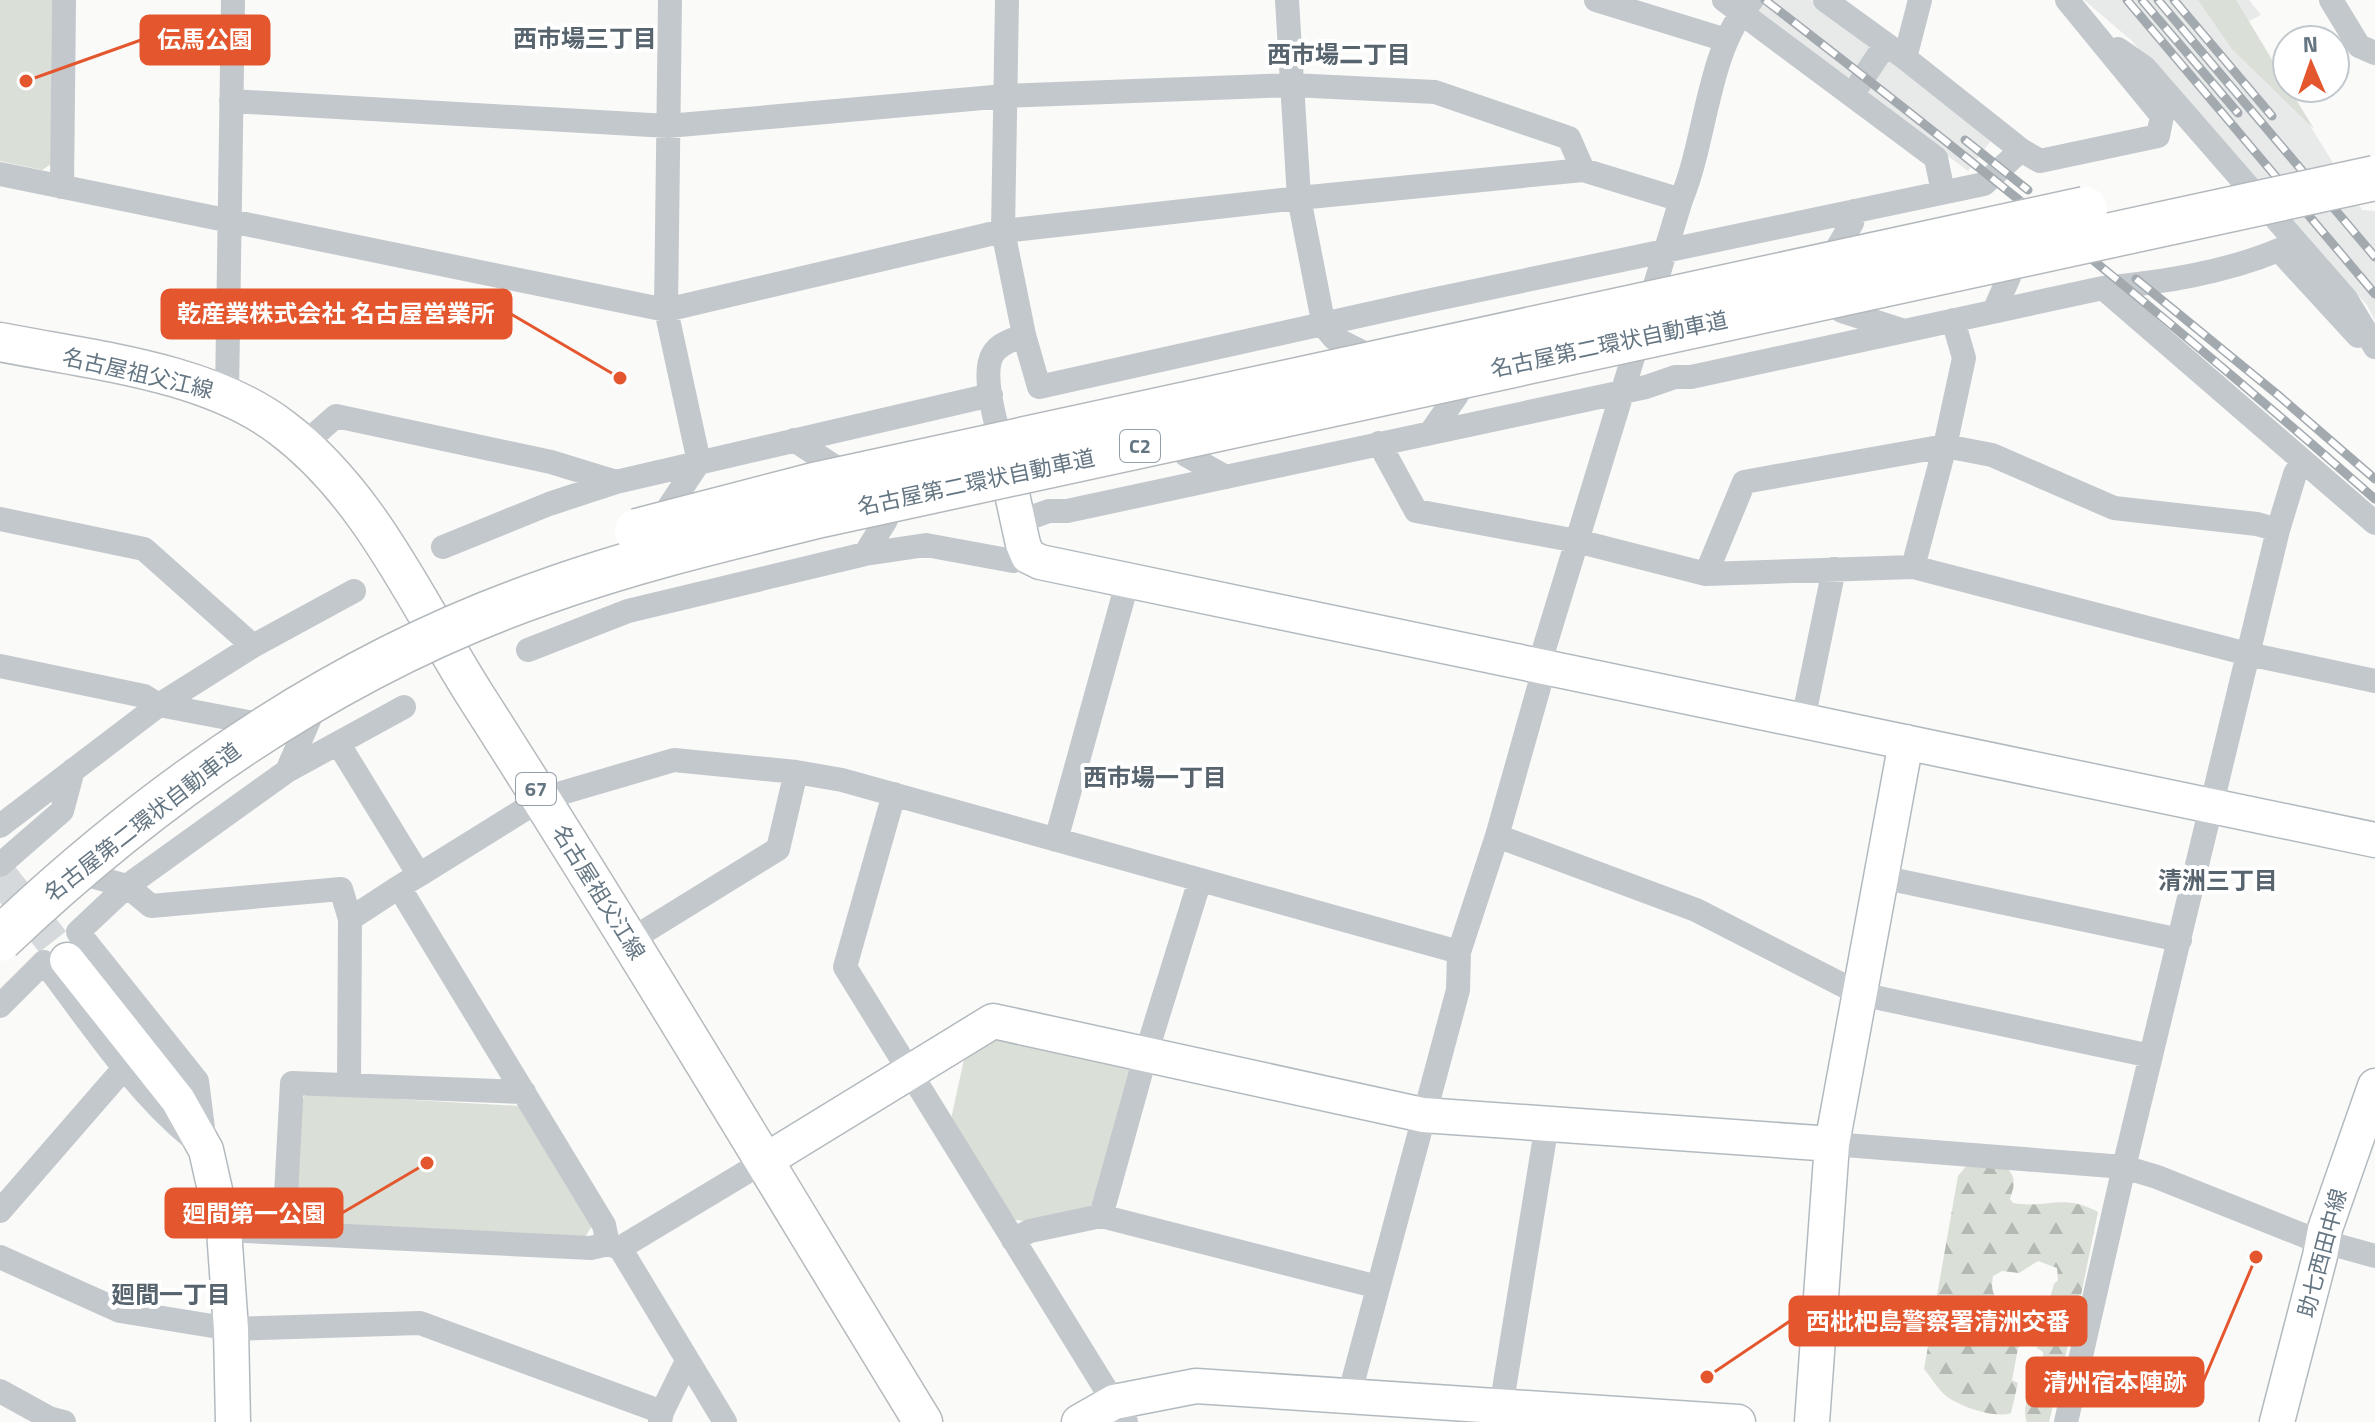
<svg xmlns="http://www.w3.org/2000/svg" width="2375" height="1422" viewBox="0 0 2375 1422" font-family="'Titillium Web','Noto Sans JP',sans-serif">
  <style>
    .built { fill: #e8e9e9 }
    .green { fill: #dadfd7 }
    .forest { fill: url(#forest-firs) }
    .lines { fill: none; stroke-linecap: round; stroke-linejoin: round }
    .secondary-tunnel { stroke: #d5d9db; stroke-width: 34; stroke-dasharray: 34 17; stroke-linecap: butt }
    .secondary-casing { stroke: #b3babf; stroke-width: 37 }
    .primary-casing { stroke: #b5babe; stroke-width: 41 }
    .street { stroke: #c3c8cc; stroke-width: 24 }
    .secondary { stroke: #fff; stroke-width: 34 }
    .primary { stroke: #fff; stroke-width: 38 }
    .rail-casing { stroke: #a2aab0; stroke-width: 9 }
    .rail { stroke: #fff; stroke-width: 6; stroke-dasharray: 18; stroke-linecap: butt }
    .highway-bridge-casing { stroke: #b4b9bd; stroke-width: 47; stroke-linecap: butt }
    .highway-bridge { stroke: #fff; stroke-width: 44 }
    .labels { text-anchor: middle; stroke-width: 8; stroke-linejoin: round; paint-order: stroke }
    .shield { fill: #fff; stroke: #939fa8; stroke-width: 2 }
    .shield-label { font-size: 20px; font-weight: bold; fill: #657683 }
    .street-label { font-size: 22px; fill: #657683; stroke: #fff }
    .neighbourhood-label { font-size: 24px; font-weight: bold; fill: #57646e; stroke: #fff }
    .leader { fill: none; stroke: #e4572e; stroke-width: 3 }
    .callout-dot { fill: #e4572e; stroke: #fff; stroke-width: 3 }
    .callout { fill: #e4572e; stroke: #e4572e; stroke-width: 3 }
    .callout-label { font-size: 24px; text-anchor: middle; font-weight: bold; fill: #fff }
  </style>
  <defs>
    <pattern id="forest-firs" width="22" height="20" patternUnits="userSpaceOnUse" patternTransform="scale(2)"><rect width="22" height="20" fill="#dadfd7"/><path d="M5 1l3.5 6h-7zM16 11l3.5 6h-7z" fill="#b4b9b4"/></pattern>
  </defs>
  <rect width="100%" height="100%" fill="#fafaf8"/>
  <path class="built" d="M 1762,0 L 1811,0 L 1869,45 L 1872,53 L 1851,77 L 1845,78 L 1756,12 Z
    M 2084,0 L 2249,0 L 2261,15 L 2249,21 L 2287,88 L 2362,210 L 2375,211 L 2375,321 L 2367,305 L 2312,247 L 2310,239 L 2232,150 L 2188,108 L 2132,41 Z
    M 1890,58 L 1993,138 L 1968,171 L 1866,95 Z"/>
  <path class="green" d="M 0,0 L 52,0 L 51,164 L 42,170 L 0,161 Z
    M 2198,0 L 2236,0 L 2314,129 L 2232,49 Z
    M 999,1035 L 1127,1063 L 1131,1070 L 1095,1202 L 1088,1208 L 1028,1222 L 1012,1219 L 951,1119 L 965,1055 Z
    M 306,1094 L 521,1106 L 593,1225 L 584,1238 L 302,1225 L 295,1220 L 301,1102 Z"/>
  <path class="forest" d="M 1968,1164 L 2007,1168 C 2017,1179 2014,1186 2010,1199 L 2013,1203 C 2047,1209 2063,1193 2098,1212 L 2079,1305 L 2067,1316 L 2049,1311 L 2047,1308 L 2054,1284 L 2058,1280 L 2057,1268 L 2038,1261 L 2019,1273 L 2002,1271 L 1993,1276 C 1990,1292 1994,1299 2008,1307 L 2006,1324 L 2008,1328 L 2025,1331 C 2026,1339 2024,1344 2018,1348 L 2012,1380 L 2018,1383 L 2011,1413 C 1995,1419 1958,1406 1945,1395 C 1937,1388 1931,1377 1924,1369 L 1958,1176 Z
    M 2040,1334 L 2060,1336 L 2068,1340 L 2068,1345 L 2049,1422 L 2027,1422 C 2018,1399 2044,1380 2043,1352 L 2037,1348 Z"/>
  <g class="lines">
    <path class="secondary-tunnel" d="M 0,875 L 67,960"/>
    <g class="secondary-casing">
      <path id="secondary" d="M 1012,494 L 1023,544 L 1028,556 L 1040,562 L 2375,840
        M 67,960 L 178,1100 L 206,1150 L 224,1230 L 231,1329 L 233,1422
        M 763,1162 L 993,1021 L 1423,1115 L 1832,1144
        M 1079,1422 L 1114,1402 L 1196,1386 L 1738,1422
        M 1812,1422 L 1832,1144 L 1906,742
        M 2277,1422 L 2320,1256 L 2325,1229 L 2375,1086"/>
    </g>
    <g class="primary-casing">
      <path id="primary" d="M 0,342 C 91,360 208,371 282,428 C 372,496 418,606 477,698 C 630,937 775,1180 923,1422"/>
    </g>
    <path class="street" d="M 1287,0 L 1299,198 L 1324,326 L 1334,338 L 1378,360
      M 1596,0 L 1726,40
      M 1724,0 L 1936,158 L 1943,192
      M 1825,0 L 1905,58 L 2021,150 L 2040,161 L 2158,136 L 2162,116 L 2067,0
      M 2331,0 L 2359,46 L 2375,53
      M 2118,49 L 2144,67 L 2346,299 L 2375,347
      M 1905,58 L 1920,0
      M 1852,95 L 1885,45
      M 231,101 L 668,126 L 1005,96 L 1292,85 L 1435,92 L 1569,138 L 1583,170
      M 0,174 L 666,310 L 1003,231 L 1299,198 L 1583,170 L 1681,200
      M 62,187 L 64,0
      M 1826,267 L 1852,223 L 1854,211
      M 2103,288 C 2164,282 2223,273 2279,250 L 2358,336
      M 1842,311 L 1901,330
      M 1994,311 L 2009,277
      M 1024,335 L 1039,387 L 1422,302 L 1984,184 L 2021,150
      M 227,394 L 233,0
      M 1431,432 L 1457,395
      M 794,440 L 852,478
      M 1379,443 L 1416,511 L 1577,541 L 1706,574 L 1913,567 L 2248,654 L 2375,681
      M 302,446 L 336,416 L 551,462 L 616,482
      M 1003,452 C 998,429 980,374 993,354 C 999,343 1013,340 1024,335 L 1003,231 L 1007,0
      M 1186,455 L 1226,477
      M 0,519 L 144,549 L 253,646
      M 1018,522 L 1049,511 L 1067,511 L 1646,387 L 1675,377 L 1691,377 L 2103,288 L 2375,523
      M 657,525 L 699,462 L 666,310 L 670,0
      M 2278,530 L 2295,474 L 2302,462
      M 443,547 L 549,504 L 616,482 L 991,395
      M 865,554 L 886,520
      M 1913,567 L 1945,446 L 1964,358 L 1953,320
      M 1706,574 L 1744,482 L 1945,446 L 1992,455 L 2114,508 L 2257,524 L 2278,530 L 2124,1167 L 2066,1422
      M 528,650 L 628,611 L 865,554 L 926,545 L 1013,561 L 1028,556
      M 0,666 L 144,696 L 159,705 L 270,726
      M 1803,720 L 1834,569
      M 338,743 L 419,875 L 399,887 L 604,1225 L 608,1244
      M 287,771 L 310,718
      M 894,794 L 845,967 L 1126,1422
      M 0,826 L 159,705 L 253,646 L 354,591
      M 1497,836 L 1696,910 L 1860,994 L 2151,1056
      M 1056,840 L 1128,580
      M 0,865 L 62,811 L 73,770
      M 419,875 L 541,799 L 674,760 L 796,772 L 842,780 L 1459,952
      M 94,877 L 127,886 L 151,906 L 341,889 L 350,919 L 349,1085
      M 1881,877 L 2180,940
      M 350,919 L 399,887
      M 629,941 L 778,849 L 796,772
      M 0,1006 L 44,962 C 90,1022 134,1090 192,1138
      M 204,1136 L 197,1081 L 78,932 L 127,886 L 287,771 L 404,707
      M 1832,1144 L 2124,1167 L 2157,1177 L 2310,1238 L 2375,1256
      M 0,1211 L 125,1067
      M 1101,1216 L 1146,1054 L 1200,880
      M 224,1230 L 591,1248 L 608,1244 L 620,1248 L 763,1162
      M 284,1232 L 292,1083 L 524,1092
      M 1013,1240 L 1030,1231 L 1101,1216 L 1378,1287
      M 620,1248 L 725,1422
      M 0,1257 L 120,1311 L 231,1329 L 420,1323 L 662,1412
      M 0,1391 L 49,1418 L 64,1422
      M 1349,1396 L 1458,990 L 1459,952 L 1497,836 L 1541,680 L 1544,649 L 1681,200 C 1707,138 1707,49 1752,0
      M 1499,1420 L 1547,1124
      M 660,1422 L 662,1412 L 687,1361"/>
    <use href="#secondary" class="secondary"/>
    <use href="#primary" class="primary"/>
    <g class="rail-casing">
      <path id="rail" d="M 1765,0 C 1973,160 2177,325 2375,499
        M 2127,0 L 2375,294
        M 2142,0 L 2238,113
        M 2158,0 L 2375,257
        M 2174,0 L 2272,116
        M 1965,140 L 2028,190
        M 2136,279 L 2278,395 L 2375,479"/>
    </g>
    <use href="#rail" class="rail"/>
    <g class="highway-bridge-casing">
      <path id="highway-bridge" d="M 637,531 L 814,485 L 2085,209
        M 0,939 C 157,790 336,665 542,593 C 633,560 727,538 821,515 L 2375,178"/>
    </g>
    <use href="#highway-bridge" class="highway-bridge"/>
  </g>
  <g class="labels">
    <g class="shield">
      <rect x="1120" y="430" width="40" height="32" rx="6"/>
      <rect x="516" y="773" width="40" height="32" rx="6"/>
    </g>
    <g class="shield-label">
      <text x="1140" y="453">C2</text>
      <text x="536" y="796">67</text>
    </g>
    <g class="street-label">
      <text transform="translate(1609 344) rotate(-12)" y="8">名古屋第二環状自動車道</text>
      <text transform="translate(138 373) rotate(13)" y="8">名古屋祖父江線</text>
      <text transform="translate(976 482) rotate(-12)" y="8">名古屋第二環状自動車道</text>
      <text transform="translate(142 822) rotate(-38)" y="8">名古屋第二環状自動車道</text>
      <text transform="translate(599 892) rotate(58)" y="8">名古屋祖父江線</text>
      <text transform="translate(2322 1253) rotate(-75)" y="8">助七西田中線</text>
    </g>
    <g class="neighbourhood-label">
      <text x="585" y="47">西市場三丁目</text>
      <text x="1339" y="63">西市場二丁目</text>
      <text x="1155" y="786">西市場一丁目</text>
      <text x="2218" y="889">清洲三丁目</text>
      <text x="171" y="1303">廻間一丁目</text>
    </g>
  </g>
  <path class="leader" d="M26 81L141 40M620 378L511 314M427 1163L342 1213M1707 1377L1790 1321M2256 1257L2203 1382"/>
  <g class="callout-dot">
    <circle cx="26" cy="81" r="8"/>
    <circle cx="620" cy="378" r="8"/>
    <circle cx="427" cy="1163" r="8"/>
    <circle cx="1707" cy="1377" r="8"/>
    <circle cx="2256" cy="1257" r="8"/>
  </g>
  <g class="callout">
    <rect x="141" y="16" width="128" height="48" rx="8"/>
    <rect x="162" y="290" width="349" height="48" rx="8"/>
    <rect x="166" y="1189" width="176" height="48" rx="8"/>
    <rect x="1790" y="1297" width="296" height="48" rx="8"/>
    <rect x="2027" y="1358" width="176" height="48" rx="8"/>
  </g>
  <g class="callout-label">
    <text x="205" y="48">伝馬公園</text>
    <text x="336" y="322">乾産業株式会社 名古屋営業所</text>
    <text x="254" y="1222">廻間第一公園</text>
    <text x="1938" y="1330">西枇杷島警察署清洲交番</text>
    <text x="2115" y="1391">清州宿本陣跡</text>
  </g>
  <g transform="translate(2311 64) rotate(358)"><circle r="38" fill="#ffffff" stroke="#c1c8cd" stroke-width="2"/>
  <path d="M0-6L14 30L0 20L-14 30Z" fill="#e4572e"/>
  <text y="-12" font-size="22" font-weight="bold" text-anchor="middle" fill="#657683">N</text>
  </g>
</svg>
